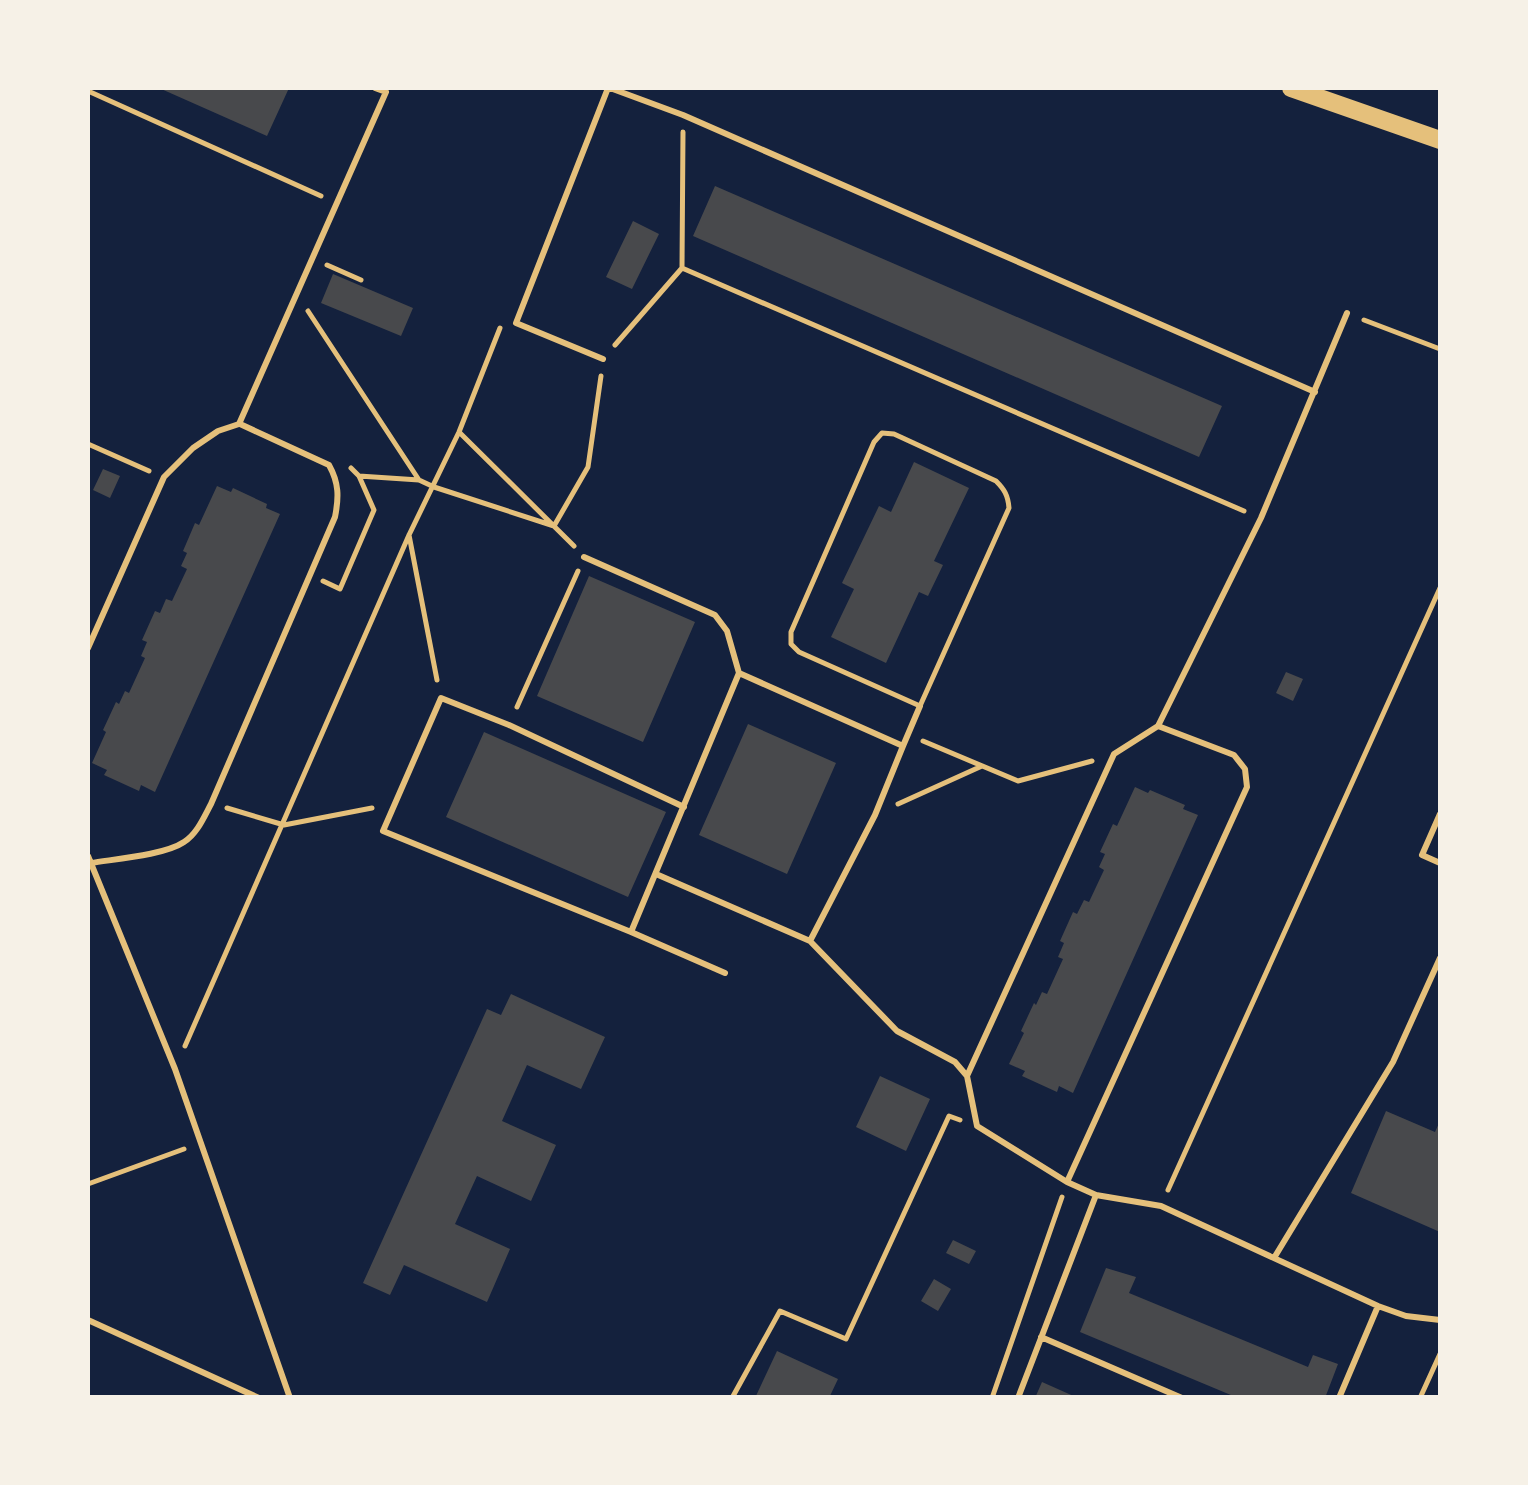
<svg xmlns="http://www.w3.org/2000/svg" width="1528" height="1485" viewBox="0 0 1528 1485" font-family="Helvetica,sans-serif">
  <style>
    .building { fill: #48494c }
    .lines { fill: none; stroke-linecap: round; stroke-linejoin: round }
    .path { stroke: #e5c07b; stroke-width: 5 }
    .service { stroke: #e5c07b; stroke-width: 6 }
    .secondary { stroke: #e5c07b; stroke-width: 18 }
  </style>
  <rect width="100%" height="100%" fill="#14213d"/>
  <path class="building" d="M 159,88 L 289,88 L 267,136 Z
    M 715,186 L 1222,406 L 1199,457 L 693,236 Z
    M 633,221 L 659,234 L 632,289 L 606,277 Z
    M 333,274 L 413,308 L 401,336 L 321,303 Z
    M 914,462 L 969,488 L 934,561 L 943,565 L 928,596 L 919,592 L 886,663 L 831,637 L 854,589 L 842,583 L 879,506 L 891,512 Z
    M 103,469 L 120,476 L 110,498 L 93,490 Z
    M 217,486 L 231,492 L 233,488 L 267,504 L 266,508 L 280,514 L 155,792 L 141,785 L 139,791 L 104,775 L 107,770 L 92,763 L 106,732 L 103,730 L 116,702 L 119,704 L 125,691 L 129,693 L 145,658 L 141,656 L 147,642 L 142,640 L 155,611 L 160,613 L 166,599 L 172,601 L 187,569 L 181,566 L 187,553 L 183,551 L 195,523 L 199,525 Z
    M 589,576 L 695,622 L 643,742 L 537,696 Z
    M 1286,672 L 1303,679 L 1293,701 L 1276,693 Z
    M 748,724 L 836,763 L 787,874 L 699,835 Z
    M 484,732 L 666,812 L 628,897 L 446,817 Z
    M 1135,787 L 1148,793 L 1150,790 L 1185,805 L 1183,809 L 1198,815 L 1073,1093 L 1059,1086 L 1057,1092 L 1022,1076 L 1025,1071 L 1009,1064 L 1024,1033 L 1021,1031 L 1034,1003 L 1036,1005 L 1042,992 L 1047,994 L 1063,959 L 1058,957 L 1064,943 L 1060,941 L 1073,912 L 1077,914 L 1084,900 L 1089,902 L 1104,870 L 1099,867 L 1105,854 L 1100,852 L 1113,824 L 1117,826 Z
    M 511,994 L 605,1037 L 581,1089 L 527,1065 L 502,1121 L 556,1145 L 531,1201 L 477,1176 L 455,1224 L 510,1249 L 487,1302 L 404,1265 L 390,1295 L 363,1283 L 487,1009 L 501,1015 Z
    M 880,1076 L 930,1099 L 906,1151 L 856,1127 Z
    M 1386,1111 L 1435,1132 L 1440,1121 L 1440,1232 L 1351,1193 Z
    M 953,1240 L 976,1251 L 969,1264 L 946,1253 Z
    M 1106,1268 L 1136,1277 L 1129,1293 L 1308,1367 L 1313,1355 L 1338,1364 L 1325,1398 L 1238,1398 L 1080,1332 Z
    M 934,1279 L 951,1289 L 938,1311 L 921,1301 Z
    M 777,1351 L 838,1379 L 829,1398 L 755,1398 Z
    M 1042,1382 L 1078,1398 L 1035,1398 Z"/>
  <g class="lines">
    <path class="path" d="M 88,91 L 321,196
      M 683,132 L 682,268 L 1244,511
      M 327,265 L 361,280
      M 308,311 L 419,480
      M 1364,320 L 1440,349
      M 615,345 L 682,268
      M 459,432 L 574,546
      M 882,433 L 894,434 L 996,481 C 1004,489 1008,495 1009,508 L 920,706 L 799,652 L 791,644 L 791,632 L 874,442 Z
      M 88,444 L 149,471
      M 351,468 L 359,476 L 419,480 L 434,487 L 554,526 L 588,467 L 601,376
      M 409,535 L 437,680
      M 323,581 L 340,589 L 374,510 L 359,476
      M 517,707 L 578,571
      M 923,741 L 1018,781 L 1092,761
      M 898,804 L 982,766
      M 227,808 L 284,825 L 372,808
      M 185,1046 L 409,535 L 459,432 L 500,328
      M 88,1184 L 184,1149
      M 1168,1190 L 1440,588
      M 732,1398 L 780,1311 L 846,1339 L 949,1116 L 960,1120
      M 992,1398 L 1062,1197
      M 1420,1398 L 1440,1354"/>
    <path class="service" d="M 610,88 L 683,115 L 1315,392
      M 603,359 L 516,323 L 608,88
      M 584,557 L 715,615 L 727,631 L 739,673 L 903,746 L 875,815 L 810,941
      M 88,648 L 164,477 L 193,448 L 218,431 L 239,424 L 386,92 L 375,88
      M 1158,726 L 1261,518 L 1347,313
      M 903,746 L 920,706
      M 684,807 L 509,725 L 441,698 L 383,831 L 631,932 L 725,973
      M 1440,814 L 1422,855 L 1440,863
      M 88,856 L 175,1069 L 290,1398
      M 91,863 C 115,859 165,855 184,842 C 197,834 204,817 211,804 L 335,517 C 339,497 339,483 329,465 L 240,424
      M 656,874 L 810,941 L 897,1031 L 955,1062 L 967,1076 L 977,1126 L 1067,1182 L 1096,1195 L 1161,1206 L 1378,1306 L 1406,1316 L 1440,1320
      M 631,932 L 739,673
      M 967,1076 L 1114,754 L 1158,726 L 1234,755 L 1245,769 L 1247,787 L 1067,1182
      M 1274,1258 L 1393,1062 L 1440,958
      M 88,1320 L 259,1398
      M 1041,1337 L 1182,1398
      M 1018,1398 L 1096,1195
      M 1339,1398 L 1378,1306"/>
    <path class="secondary" d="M 1291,88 L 1440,140"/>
  </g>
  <rect width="1528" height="1485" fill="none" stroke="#f6f1e7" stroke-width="180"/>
</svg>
